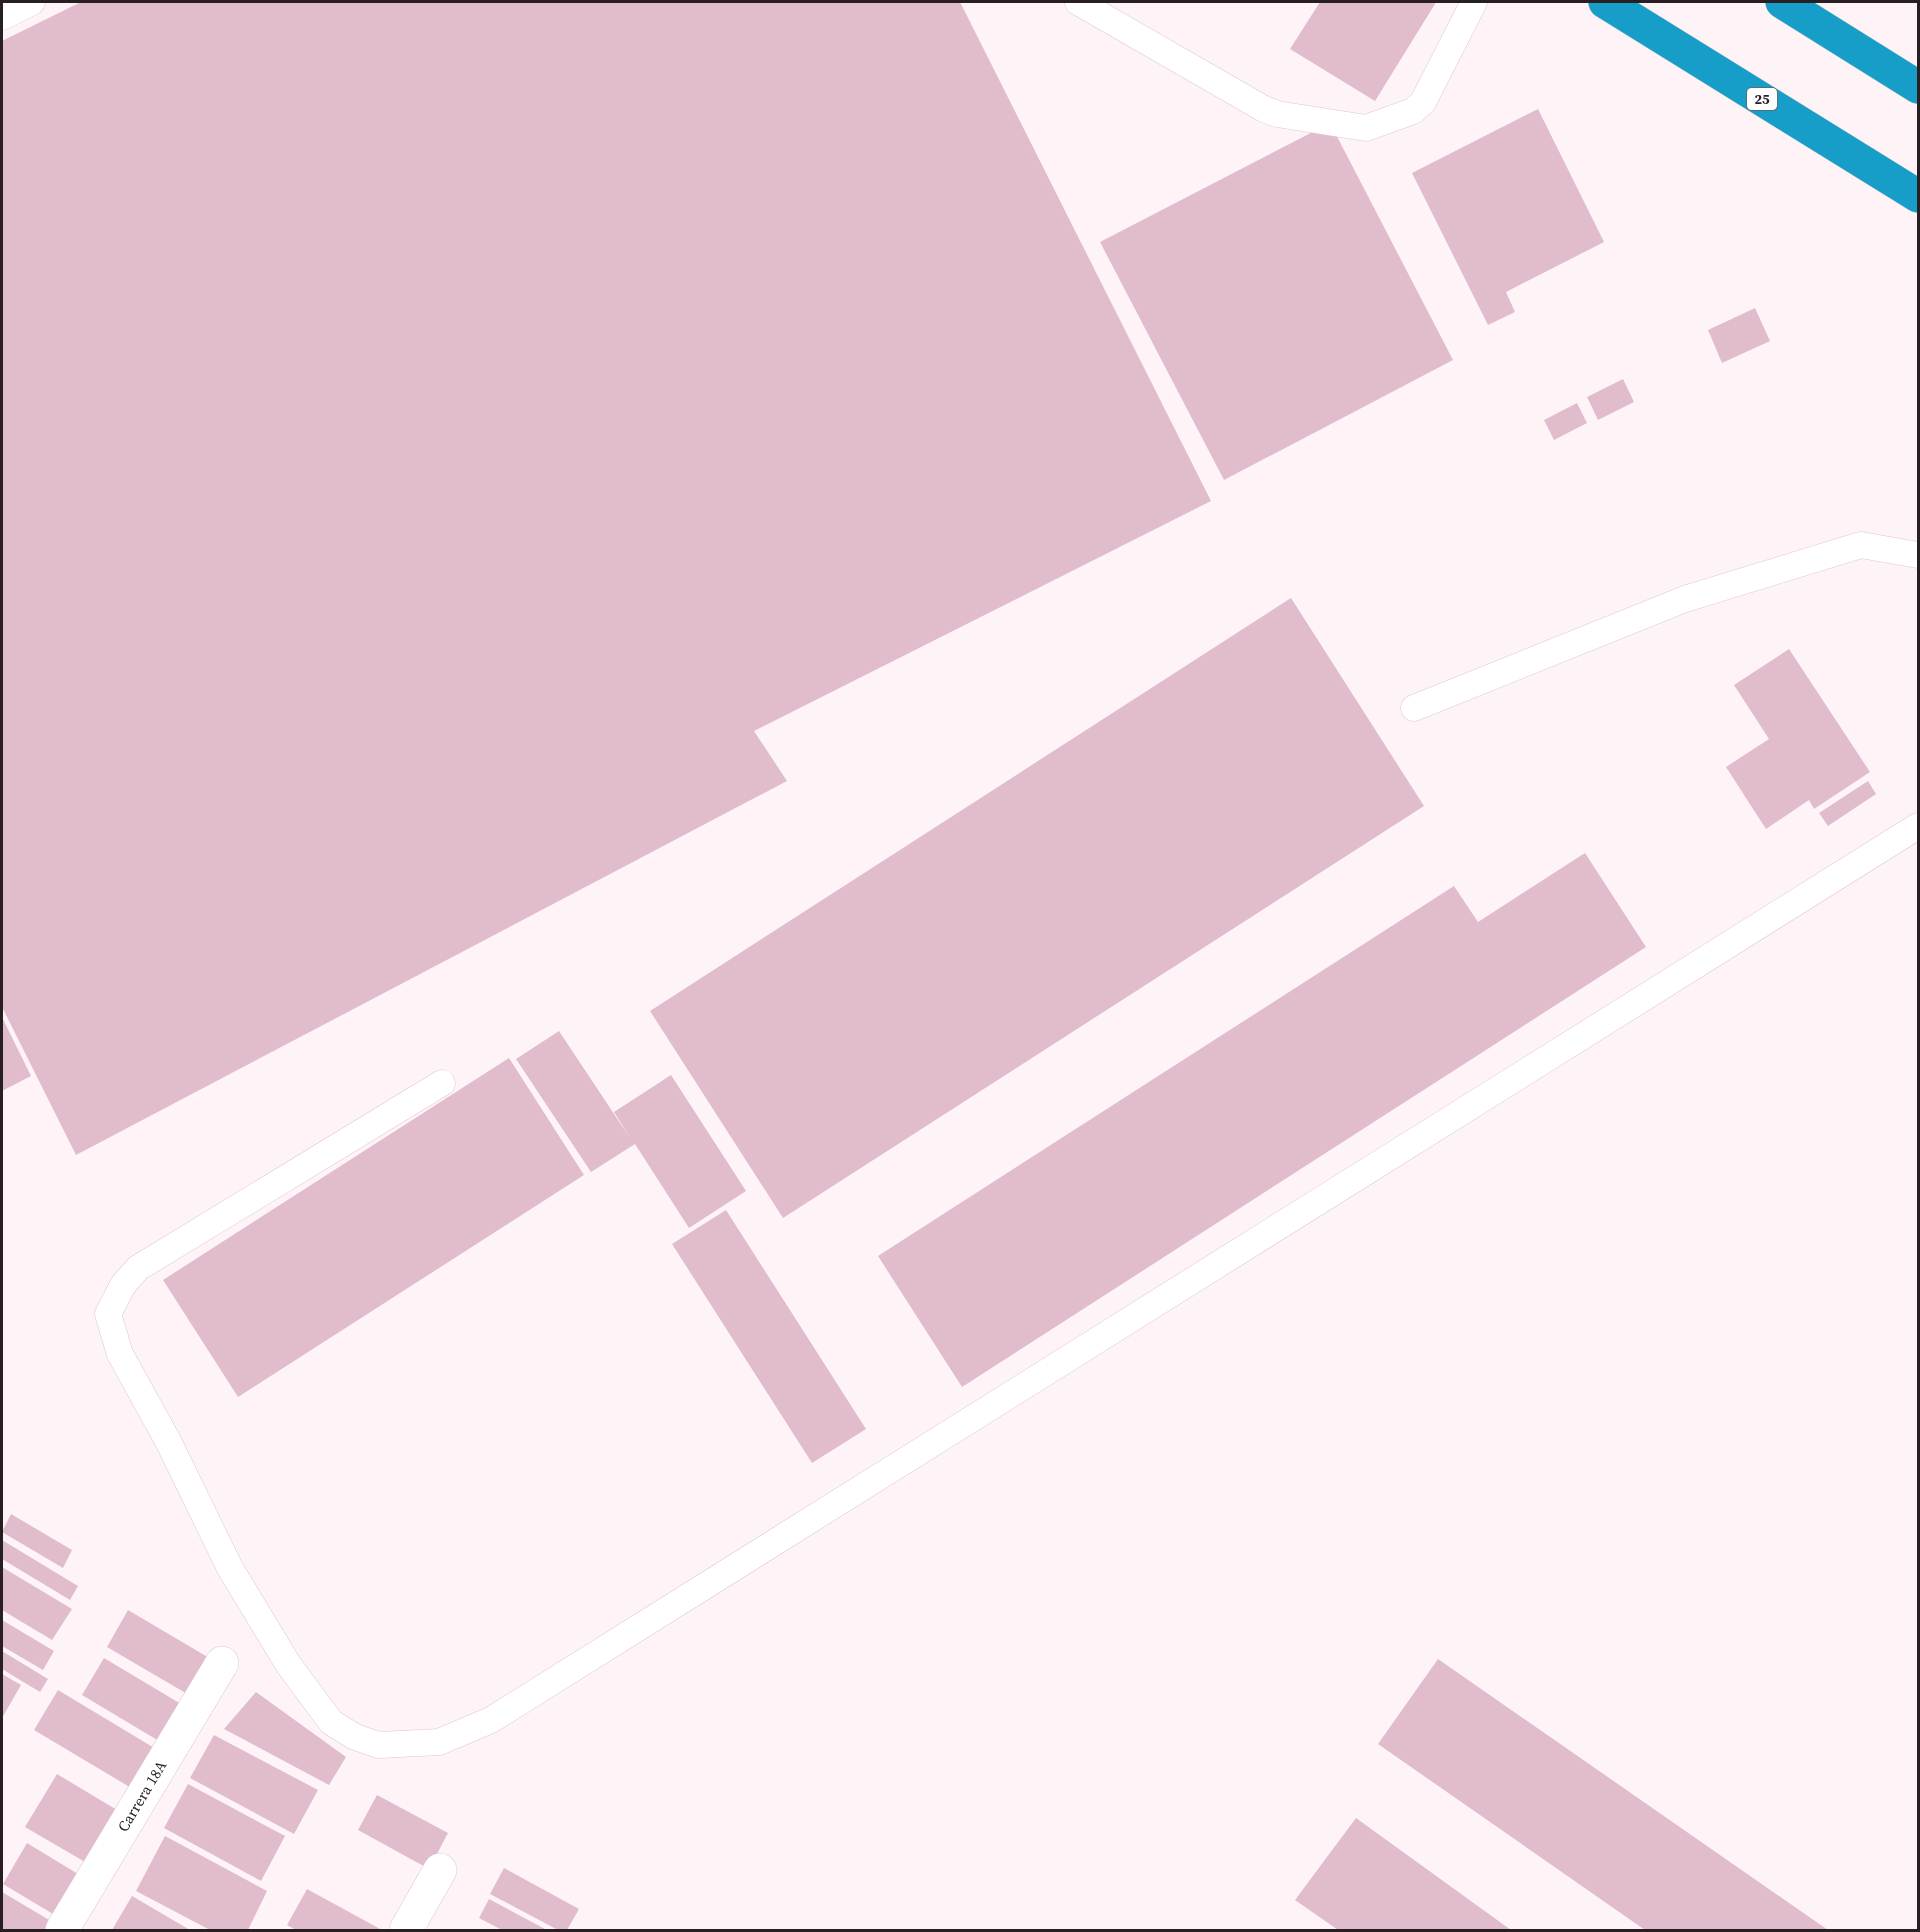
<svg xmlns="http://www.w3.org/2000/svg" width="1920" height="1932" viewBox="0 0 1920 1932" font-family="'Source Serif 4',serif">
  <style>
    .building { fill: #e0bccd }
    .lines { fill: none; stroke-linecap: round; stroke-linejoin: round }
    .lane-casing { stroke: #dec6d1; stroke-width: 27 }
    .street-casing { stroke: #dec6d1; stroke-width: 34 }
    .highway-casing { stroke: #d4d2d3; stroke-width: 34 }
    .lane { stroke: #fff; stroke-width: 26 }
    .street { stroke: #fff; stroke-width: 33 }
    .highway { stroke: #169dc8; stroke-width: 33 }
    .labels { text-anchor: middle; stroke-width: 5; stroke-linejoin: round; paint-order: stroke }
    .shield { fill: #fff; stroke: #686265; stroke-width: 1.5 }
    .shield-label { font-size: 14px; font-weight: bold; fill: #281f23 }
    .street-label { font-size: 15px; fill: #281f23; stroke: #fff }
  </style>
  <rect width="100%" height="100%" fill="#fef4f8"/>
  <path class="building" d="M 81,2 L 960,2 L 1211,501 L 754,731 L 787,781 L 76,1155 L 2,1007 L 2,41 Z
    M 1320,2 L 1435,2 L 1435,4 L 1375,101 L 1290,49 Z
    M 1538,109 L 1604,242 L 1506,292 L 1515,312 L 1488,325 L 1412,173 Z
    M 1330,123 L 1453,360 L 1224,480 L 1100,242 Z
    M 1755,308 L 1770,341 L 1722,363 L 1708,330 Z
    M 1623,379 L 1634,402 L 1598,420 L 1587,397 Z
    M 1577,403 L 1587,423 L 1554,440 L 1544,420 Z
    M 1291,598 L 1424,806 L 783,1218 L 650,1011 Z
    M 1789,649 L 1870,772 L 1814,809 L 1809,800 L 1766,829 L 1726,767 L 1769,739 L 1734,685 Z
    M 1868,781 L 1876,794 L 1828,826 L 1819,813 Z
    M 1585,853 L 1646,947 L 962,1387 L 878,1256 L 1454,886 L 1478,922 Z
    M 2,1017 L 31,1076 L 2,1091 Z
    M 559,1031 L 630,1138 L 614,1112 L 671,1075 L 746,1191 L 689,1228 L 635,1144 L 591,1172 L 516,1059 Z
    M 509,1058 L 584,1175 L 238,1397 L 163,1280 Z
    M 726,1210 L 866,1429 L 812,1463 L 672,1244 Z
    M 11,1514 L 72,1550 L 63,1568 L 2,1532 Z
    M 2,1540 L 78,1586 L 70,1600 L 2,1559 Z
    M 2,1567 L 72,1609 L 52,1640 L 2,1610 Z
    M 128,1610 L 211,1659 L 189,1695 L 107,1647 Z
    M 2,1620 L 54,1651 L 43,1670 L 2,1646 Z
    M 2,1651 L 48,1679 L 40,1692 L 2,1669 Z
    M 104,1658 L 186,1707 L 164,1744 L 82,1695 Z
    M 1438,1659 L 1828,1930 L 1645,1930 L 1378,1744 Z
    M 2,1674 L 21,1685 L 2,1718 Z
    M 58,1690 L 156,1749 L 133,1789 L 34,1730 Z
    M 256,1692 L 346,1757 L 329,1785 L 224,1729 Z
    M 214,1735 L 318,1790 L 294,1834 L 190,1778 Z
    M 57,1774 L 117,1810 L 85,1862 L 25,1827 Z
    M 188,1784 L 285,1836 L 261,1881 L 164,1828 Z
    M 377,1795 L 448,1833 L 429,1869 L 358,1830 Z
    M 1356,1818 L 1511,1930 L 1338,1930 L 1295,1900 Z
    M 165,1836 L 267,1891 L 248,1930 L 210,1930 L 136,1891 Z
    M 27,1843 L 83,1877 L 58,1917 L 3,1884 Z
    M 504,1868 L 579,1909 L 567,1930 L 558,1930 L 490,1894 Z
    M 307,1889 L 382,1930 L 296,1930 L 287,1925 Z
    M 2,1892 L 56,1924 L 52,1930 L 2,1930 Z
    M 132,1896 L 190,1930 L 112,1930 Z
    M 489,1899 L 547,1930 L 502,1930 L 479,1918 Z"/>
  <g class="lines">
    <g class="lane-casing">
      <path id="lane" d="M 1078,2 L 1264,109 L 1277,114 L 1366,128 L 1413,111 L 1423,102 L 1474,2
        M 2,17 L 32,2
        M 1414,708 L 1685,599 L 1861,545 L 1918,555
        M 442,1083 L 138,1268 L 123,1285 L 108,1314 L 120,1354 L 168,1441 L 230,1568 L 288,1664 L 331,1722 L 355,1737 L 379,1745 L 439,1742 L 491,1720 L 1918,826"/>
    </g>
    <g class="street-casing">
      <g id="street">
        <path id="s1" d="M 62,1930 L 222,1663"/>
        <path d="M 406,1930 L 440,1870"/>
      </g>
    </g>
    <g class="highway-casing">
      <path id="highway" d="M 1605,2 L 1918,196
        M 1782,2 L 1918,87"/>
    </g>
    <use href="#lane" class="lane"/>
    <use href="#street" class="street"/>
    <use href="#highway" class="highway"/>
  </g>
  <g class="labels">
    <rect class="shield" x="1747" y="88" width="30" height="22" rx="4.5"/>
    <g class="shield-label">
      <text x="1762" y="104">25</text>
    </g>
    <g class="street-label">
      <text dy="5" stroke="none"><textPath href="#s1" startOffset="156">Carrera 18A</textPath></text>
    </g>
  </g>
  <rect width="1920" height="1932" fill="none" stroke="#281f23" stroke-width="6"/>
</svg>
